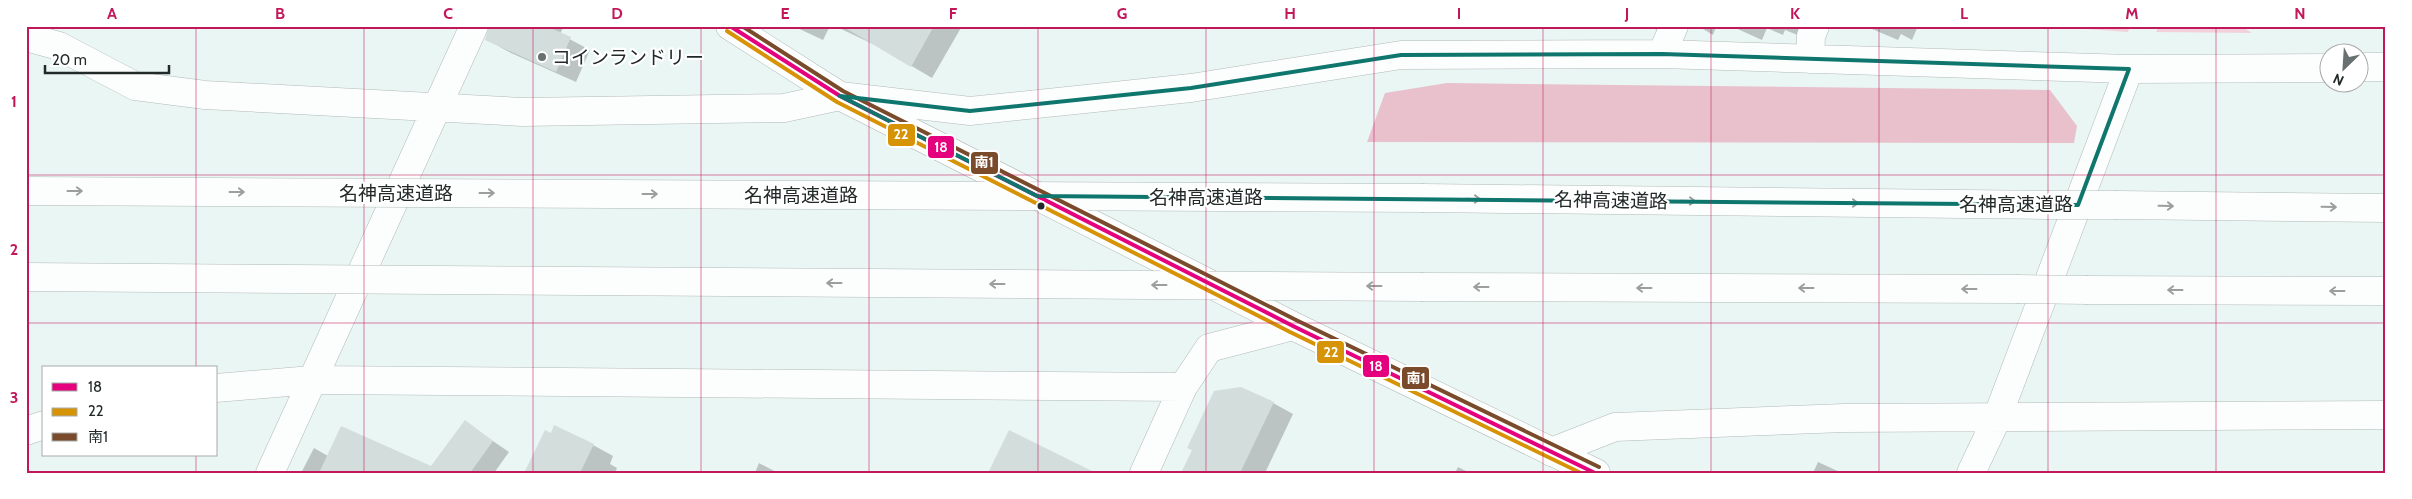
<svg xmlns="http://www.w3.org/2000/svg" width="2412" height="499" viewBox="0 0 2412 499" font-family="Cabin,'Noto Sans JP',sans-serif">
  <style>
    .green { fill: #f2d1da }
    .forest { fill: #e8c1cc }
    .shadow { fill: #0003 }
    .building { fill: #d3dddb }
    .lines { fill: none; stroke-linecap: round; stroke-linejoin: round }
    .minor-casing { stroke: #b1bab8; stroke-width: 29 }
    .major-casing { stroke: #b1bab8; stroke-width: 29 }
    .highway-casing { stroke: #b1bab8; stroke-width: 29 }
    .minor { stroke: #fcfefd; stroke-width: 28 }
    .major { stroke: #fcfefd; stroke-width: 28 }
    .highway { stroke: #fcfefd; stroke-width: 28 }
    .highway-bridge-casing { stroke: #b1bab8; stroke-width: 29; stroke-linecap: butt }
    .highway-bridge { stroke: #fcfefd; stroke-width: 28 }
    .bus-1-casing { stroke: #fff; stroke-width: 8 }
    .bus-2-casing { stroke: #fff; stroke-width: 8 }
    .bus-3-casing { stroke: #fff; stroke-width: 8 }
    .bus-1 { stroke: #e5007d; stroke-width: 4 }
    .bus-2 { stroke: #d79306; stroke-width: 4 }
    .bus-3 { stroke: #7a4b2a; stroke-width: 4 }
    .oneway { stroke: #9a9f9e }
    .marked { fill: none; stroke: #0f766e; stroke-width: 4; stroke-linejoin: round }
    .grid { fill: none; stroke: #c2185b; stroke-width: 1; stroke-opacity: 0.55 }
    .poi-dot { fill: #687170; stroke: #fff; stroke-width: 2 }
    .bus-dot { fill: #222a29; stroke: #fff; stroke-width: 2 }
    .labels { text-anchor: middle; stroke-width: 4.5; stroke-linejoin: round; paint-order: stroke }
    .poi-label { font-size: 19px; fill: #222a29; stroke: #fff; text-anchor: start }
    .street-label { font-size: 19px; fill: #222a29; stroke: #fff }
    .line-badge { stroke: #fff; stroke-width: 2 }
    .badge-label { font-size: 14px; text-anchor: middle; font-weight: bold; fill: #fff }
    .neatline { fill: none; stroke: #c2185b; stroke-width: 2 }
    .grid-label { font-size: 16px; text-anchor: middle; font-weight: bold; fill: #c2185b }
  </style>
  <rect width="100%" height="100%" fill="#eaf6f4"/>
  <path class="green" d="M 2045,26 L 2130,26 L 2128,32 Z
    M 2159,26 L 2241,26 L 2252,33 L 2156,32 Z"/>
  <path class="forest" d="M 1447,83 L 2050,90 L 2077,126 L 2074,143 L 1367,142 L 1385,93 Z"/>
  <path class="shadow" d="M 498,26 L 564,26 L 560,34 L 590,50 L 576,82 L 511,53 L 491,42 Z
    M 793,26 L 830,26 L 823,40 Z
    M 835,26 L 962,26 L 932,78 L 881,48 Z
    M 1648,26 L 1689,26 L 1680,40 Z
    M 1698,26 L 1715,26 L 1716,27 L 1713,35 Z
    M 1731,26 L 1816,26 L 1810,40 L 1785,30 L 1783,35 L 1767,28 L 1762,40 Z
    M 1865,26 L 1918,26 L 1912,40 L 1901,34 L 1898,40 Z
    M 1273,403 L 1293,414 L 1265,473 L 1182,473 Z
    M 465,422 L 509,452 L 494,473 L 301,473 L 314,448 L 328,456 L 431,467 Z
    M 593,445 L 613,456 L 610,464 L 617,468 L 615,473 L 542,473 Z
    M 1818,462 L 1842,473 L 1813,473 Z
    M 759,463 L 778,473 L 755,473 Z
    M 1458,467 L 1470,473 L 1455,473 Z"/>
  <path class="building" d="M 489,26 L 546,26 L 571,37 L 556,72 L 485,40 Z
    M 842,26 L 934,26 L 911,67 Z
    M 1241,387 L 1274,402 L 1240,473 L 1181,473 L 1192,450 L 1187,448 L 1214,391 Z
    M 465,420 L 493,441 L 470,473 L 319,473 L 341,426 L 431,466 Z
    M 554,425 L 594,444 L 580,473 L 524,473 L 545,430 L 551,433 Z
    M 1009,430 L 1096,473 L 988,473 Z"/>
  <g class="lines">
    <g class="minor-casing">
      <path id="minor" d="M 26,37 L 59,46 L 135,86 L 205,95 L 523,112 L 784,108 L 840,96 L 970,111 L 1191,88 L 1401,55 L 1662,54 L 2129,69 L 2330,68
        M 1662,54 L 1674,26
        M 1810,59 L 1811,36 L 1815,26
        M 2360,67 L 2386,67
        M 216,388 L 312,380 L 1183,387
        M 26,431 L 44,425
        M 1551,452 L 1615,427 L 1844,418 L 2386,415
        M 270,473 L 474,26
        M 1144,473 L 1183,387 L 1209,348 L 1293,326
        M 1971,473 L 1997,418 L 2129,69"/>
    </g>
    <g class="major-casing">
      <path id="major" d="M 730,26 L 840,96 L 1293,326 L 1596,473"/>
    </g>
    <g class="highway-casing">
      <path id="highway" d="M 1424,198 L 2047,205
        M 2118,205 L 2386,208
        M 1423,287 L 2017,289
        M 2088,290 L 2386,291"/>
    </g>
    <use href="#minor" class="minor"/>
    <use href="#major" class="major"/>
    <use href="#highway" class="highway"/>
    <g class="highway-bridge-casing">
      <path id="highway-bridge" d="M 26,191 L 1424,198
        M 2047,205 L 2118,205
        M 26,277 L 1423,287
        M 2017,289 L 2088,290"/>
    </g>
    <use href="#highway-bridge" class="highway-bridge"/>
    <g class="bus-1-casing">
      <path id="bus-1" d="M 730,26 L 840,96 L 1293,326 L 1595,473"/>
    </g>
    <g class="bus-2-casing">
      <path id="bus-2" d="M 727,31 L 837,102 L 1290,332 L 1581,473"/>
    </g>
    <g class="bus-3-casing">
      <path id="bus-3" d="M 742,26 L 843,91 L 1296,320 L 1599,467"/>
    </g>
    <use href="#bus-1" class="bus-1"/>
    <use href="#bus-2" class="bus-2"/>
    <use href="#bus-3" class="bus-3"/>
  </g>
  <defs><path id="oneway-shaft" d="M-6 0H5M1.5-3L5.5 0L1.5 3" fill="none" stroke-width="1.6" stroke-linecap="round" stroke-linejoin="round" transform="scale(1.25)"/></defs>
  <g class="oneway">
    <use href="#oneway-shaft" transform="translate(75 191)"/>
    <use href="#oneway-shaft" transform="translate(237 192)"/>
    <use href="#oneway-shaft" transform="translate(487 193)"/>
    <use href="#oneway-shaft" transform="translate(650 194)"/>
    <use href="#oneway-shaft" transform="translate(1473 199) rotate(1)"/>
    <use href="#oneway-shaft" transform="translate(1688 201) rotate(1)"/>
    <use href="#oneway-shaft" transform="translate(1851 203) rotate(1)"/>
    <use href="#oneway-shaft" transform="translate(2166 206) rotate(1)"/>
    <use href="#oneway-shaft" transform="translate(2329 207) rotate(1)"/>
    <use href="#oneway-shaft" transform="translate(834 283) rotate(-180)"/>
    <use href="#oneway-shaft" transform="translate(997 284) rotate(-180)"/>
    <use href="#oneway-shaft" transform="translate(1159 285) rotate(-180)"/>
    <use href="#oneway-shaft" transform="translate(1374 286) rotate(-180)"/>
    <use href="#oneway-shaft" transform="translate(1481 287) rotate(-180)"/>
    <use href="#oneway-shaft" transform="translate(1644 288) rotate(-180)"/>
    <use href="#oneway-shaft" transform="translate(1806 288) rotate(-180)"/>
    <use href="#oneway-shaft" transform="translate(1969 289) rotate(-180)"/>
    <use href="#oneway-shaft" transform="translate(2175 290) rotate(-180)"/>
    <use href="#oneway-shaft" transform="translate(2337 291) rotate(-180)"/>
  </g>
  <path class="marked" d="M 1662,54 L 2129,69 L 2078,205 L 1037,196 L 840,96 L 970,111 L 1191,88 L 1401,55 Z"/>
  <path class="grid" d="M 196,26 L 196,368M 364,26 L 364,473M 533,26 L 533,473M 701,26 L 701,473M 869,26 L 869,473M 1038,26 L 1038,473M 1206,26 L 1206,473M 1374,26 L 1374,473M 1543,26 L 1543,473M 1711,26 L 1711,473M 1879,26 L 1879,473M 2048,26 L 2048,473M 2216,26 L 2216,473M 26,175 L 2386,175M 26,323 L 2386,323M 196,455 L 196,473"/>
  <circle class="poi-dot" cx="542" cy="57" r="5"/>
  <circle class="bus-dot" cx="1041" cy="206" r="4.5"/>
  <g class="labels">
    <g class="poi-label">
      <text x="552" y="64">コインランドリー</text>
    </g>
    <g class="street-label">
      <text x="396" y="200">名神高速道路</text>
      <text x="801" y="202">名神高速道路</text>
      <text x="1206" y="204">名神高速道路</text>
      <text transform="translate(1611 200) rotate(1)" y="7">名神高速道路</text>
      <text x="2016" y="211">名神高速道路</text>
    </g>
  </g>
  <g class="line-badge">
    <rect x="887" y="123" width="29" height="24" rx="5" fill="#d79306"/>
    <rect x="927" y="135" width="28" height="24" rx="5" fill="#e5007d"/>
    <rect x="970" y="151" width="29" height="24" rx="5" fill="#7a4b2a"/>
    <rect x="1316" y="340" width="29" height="24" rx="5" fill="#d79306"/>
    <rect x="1362" y="354" width="28" height="24" rx="5" fill="#e5007d"/>
    <rect x="1401" y="366" width="29" height="24" rx="5" fill="#7a4b2a"/>
  </g>
  <g class="badge-label">
    <text x="901" y="139">22</text>
    <text x="941" y="152">18</text>
    <text x="984" y="167">南1</text>
    <text x="1331" y="357">22</text>
    <text x="1376" y="371">18</text>
    <text x="1416" y="383">南1</text>
  </g>
  <rect width="2412" height="499" fill="none" stroke="#ffffff" stroke-width="55"/>
  <rect x="42" y="366" width="175" height="90" fill="#ffffff" stroke="#a7aaa9"/>
  <rect x="52" y="383" width="25" height="8" fill="#e5007d" stroke="#a7aaa9"/>
  <text x="88" y="392" font-size="15" fill="#222a29">18</text>
  <rect x="52" y="408" width="25" height="8" fill="#d79306" stroke="#a7aaa9"/>
  <text x="88" y="416" font-size="15" fill="#222a29">22</text>
  <rect x="52" y="433" width="25" height="8" fill="#7a4b2a" stroke="#a7aaa9"/>
  <text x="88" y="442" font-size="15" fill="#222a29">南1</text>
  <g transform="translate(2344 68) rotate(205)"><circle r="24" fill="#ffffff" stroke="#a7aaa9"/>
  <path d="M0-4L9 19L0 12L-9 19Z" fill="#687170"/>
  <text y="-8" font-size="14" font-weight="bold" text-anchor="middle" fill="#222a29">N</text>
  </g>
  <path d="M45 65v8h124v-8" fill="none" stroke="#222a29" stroke-width="2.5"/>
  <text x="52" y="65" font-size="15" fill="#222a29" stroke="#ffffff" stroke-width="4" paint-order="stroke">20 m</text>
  <rect x="28" y="28" width="2356" height="444" class="neatline"/>
  <g class="grid-label">
    <text x="112" y="19">A</text>
    <text x="280" y="19">B</text>
    <text x="448" y="19">C</text>
    <text x="617" y="19">D</text>
    <text x="785" y="19">E</text>
    <text x="953" y="19">F</text>
    <text x="1122" y="19">G</text>
    <text x="1290" y="19">H</text>
    <text x="1459" y="19">I</text>
    <text x="1627" y="19">J</text>
    <text x="1795" y="19">K</text>
    <text x="1964" y="19">L</text>
    <text x="2132" y="19">M</text>
    <text x="2300" y="19">N</text>
    <text x="14" y="107">1</text>
    <text x="14" y="255">2</text>
    <text x="14" y="403">3</text>
  </g>
</svg>
